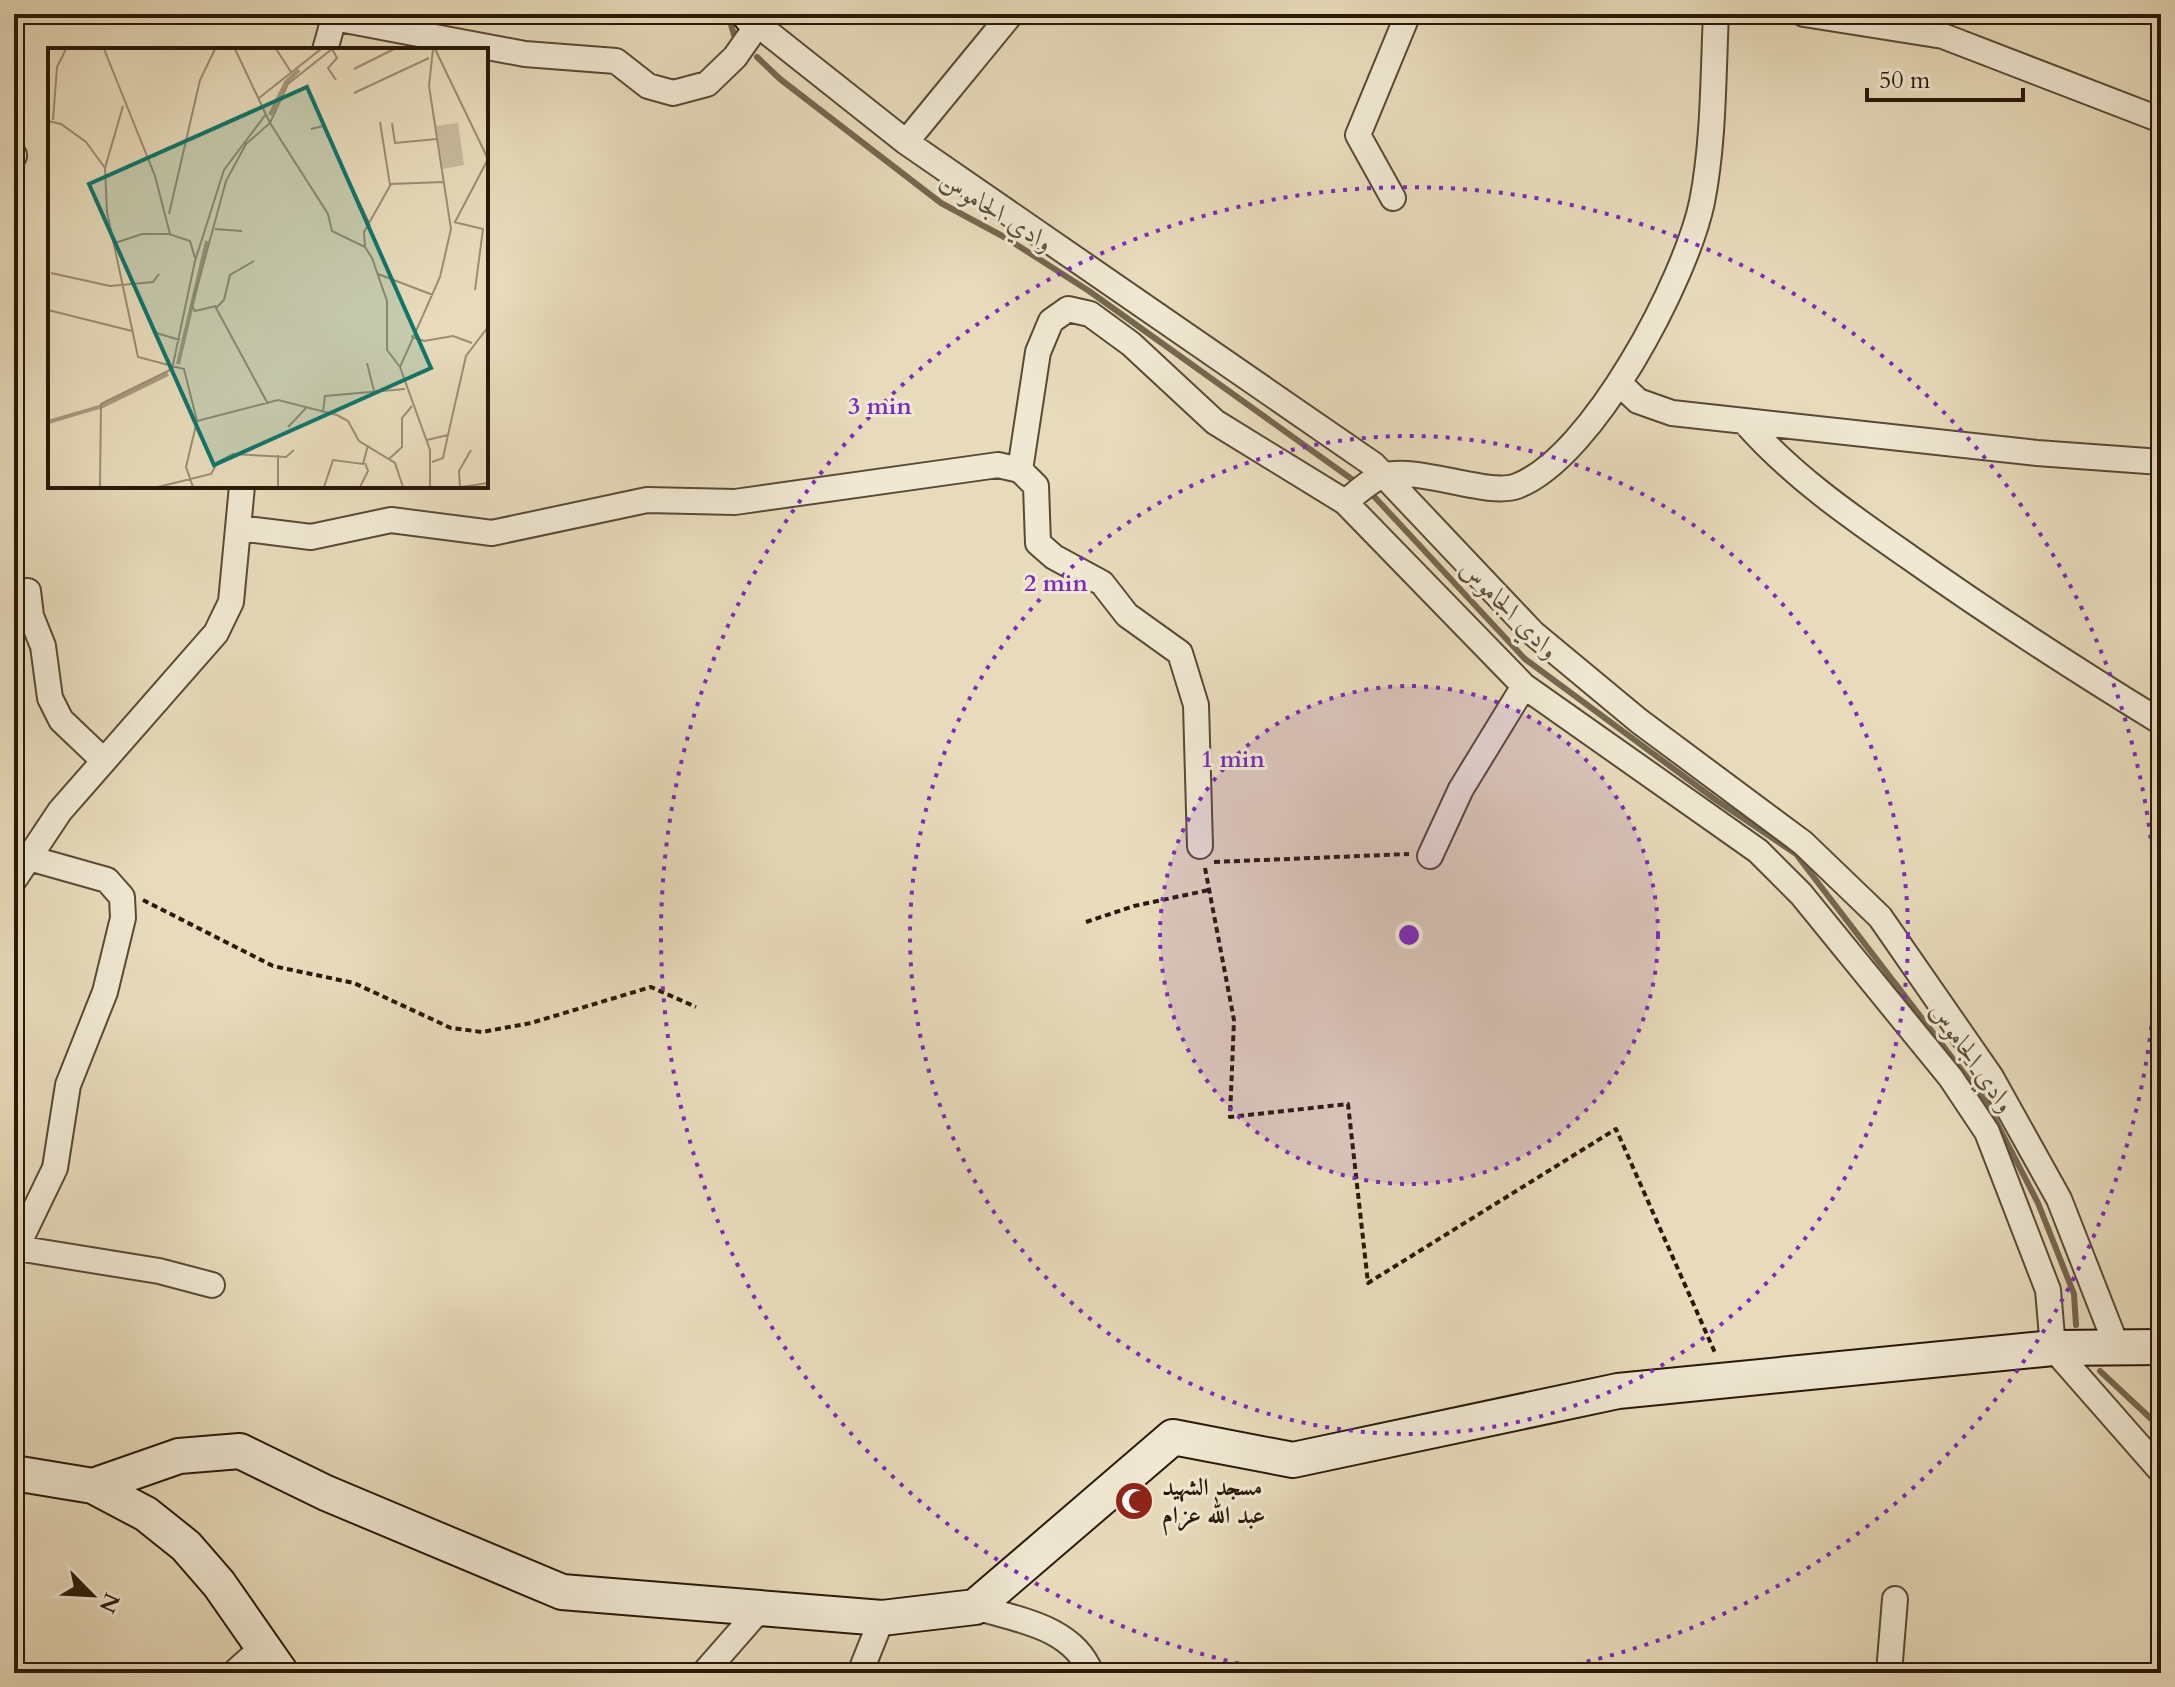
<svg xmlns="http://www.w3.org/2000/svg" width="2175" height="1687" viewBox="0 0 2175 1687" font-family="Cardo,Amiri,serif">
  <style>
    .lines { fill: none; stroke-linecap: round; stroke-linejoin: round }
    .stream { stroke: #75664f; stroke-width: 6 }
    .street-casing { stroke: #594a35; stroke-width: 28 }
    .secondary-casing { stroke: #291908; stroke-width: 38 }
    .path { stroke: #291908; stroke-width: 4; stroke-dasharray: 6 4; stroke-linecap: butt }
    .street { stroke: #f0e8d3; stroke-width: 24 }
    .secondary { stroke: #f0e8d3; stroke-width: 34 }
    .ring { fill: none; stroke: #7b2cbf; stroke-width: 4; stroke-dasharray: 4 8 }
    .labels { text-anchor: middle; stroke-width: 6; stroke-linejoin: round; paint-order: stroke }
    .poi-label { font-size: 24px; font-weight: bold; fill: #291908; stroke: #f0e8d3; text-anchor: start }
    .water-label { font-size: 26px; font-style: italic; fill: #5b4c37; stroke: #f0e8d3 }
    .inset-river { fill: none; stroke: #a7997e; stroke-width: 4 }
    .inset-road { fill: none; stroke: #9c8d73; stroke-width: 2 }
    .view { fill: #0f766e; fill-opacity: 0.15; stroke: #0f766e; stroke-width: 4 }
    .inset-edge { fill: none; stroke: #291908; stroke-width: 4 }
    .centre { fill: #7b2cbf; stroke: #f0e8d3; stroke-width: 4 }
    .ring-label { font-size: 24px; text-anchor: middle; font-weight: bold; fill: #7b2cbf; stroke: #f0e8d3; stroke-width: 6; stroke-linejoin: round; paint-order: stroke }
  </style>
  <rect width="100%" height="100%" fill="#e8dbbb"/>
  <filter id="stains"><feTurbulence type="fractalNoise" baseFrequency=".0025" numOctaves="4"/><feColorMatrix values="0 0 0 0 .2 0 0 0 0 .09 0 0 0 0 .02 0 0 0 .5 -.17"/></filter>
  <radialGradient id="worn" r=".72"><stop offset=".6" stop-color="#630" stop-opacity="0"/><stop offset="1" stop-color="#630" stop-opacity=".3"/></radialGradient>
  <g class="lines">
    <path class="stream" d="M 728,14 L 734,35
      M 757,57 L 780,79 L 941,203 L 1006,238 L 1089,291 L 1360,485
      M 1369,491 L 1525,659 L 1716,800 L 1796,854 L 1986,1102 L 2038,1203 L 2074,1294 L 2076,1325
      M 2100,1371 L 2161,1428"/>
    <g class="street-casing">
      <path id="street" d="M 1804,14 L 1943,36 L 2161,120
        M 757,24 L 906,142 L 1374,465 L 1533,633 L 1639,721 L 1803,843 L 1880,917 L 1991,1077 L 2059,1199 L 2117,1347
        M 325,50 L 334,18 L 525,54 L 616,61 L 648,86 L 673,93 L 707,84 L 735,57 L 765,14
        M 906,142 L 1011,14
        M 14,155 L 14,156
        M 1393,198 L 1358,135 L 1408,14
        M 1619,383 L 1638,401 L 1672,413 L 2037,453 L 2161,462
        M 1744,421 C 1792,476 1850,516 1909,557 C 1991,615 2076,670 2161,722
        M 1020,470 L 1038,352 L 1051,321 L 1068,309 L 1090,314 L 1131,344 L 1215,422 L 1345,502 L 1524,686 L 1758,851 L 1801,894 L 1951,1078 L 1987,1132 L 2048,1290 L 2053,1348 L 2161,1471
        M 1345,502 C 1356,494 1372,478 1385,475 C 1422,467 1488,497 1517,486 C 1593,457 1686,279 1702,202 C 1714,141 1713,76 1716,14
        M 239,528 L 311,537 L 391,520 L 492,533 L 647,500 L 735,502 L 998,465 L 1020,470 L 1036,486 L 1038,543 L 1054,557 L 1102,583 L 1127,615 L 1180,653 L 1196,705 L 1200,846
        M 28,591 L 31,616 L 43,646 L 50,698 L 61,720 L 104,761
        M 1430,856 L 1461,789 L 1524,686
        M 14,880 L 60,811 L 216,633 L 231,602 L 242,486
        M 17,1248 L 159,1271 L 212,1285
        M 14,1253 L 55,1168 L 68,1085 L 105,992 L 123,918 L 122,897 L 107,880 L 29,858
        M 975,1607 C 1019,1620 1073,1627 1091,1673
        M 234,1673 L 263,1647
        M 704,1673 L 760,1609
        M 860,1673 L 882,1618
        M 1889,1673 L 1895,1599"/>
    </g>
    <g class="secondary-casing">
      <path id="secondary" d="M 749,14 L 757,24
        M 14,1473 L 93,1486 L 146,1514 L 186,1546 L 219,1584 L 281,1673
        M 93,1486 L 179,1456 L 240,1451 L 326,1493 L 562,1592 L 882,1618 L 975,1607 L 1173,1437 L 1293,1460 L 1618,1391 L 2053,1348 L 2161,1347"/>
    </g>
    <path class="path" d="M 1214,862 L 1409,854
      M 1205,868 L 1234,1020 L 1230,1117 L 1348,1104 L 1368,1283 L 1616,1129 L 1716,1355
      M 143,900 L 273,966 L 354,983 L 451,1028 L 482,1032 L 531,1023 L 651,987 L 696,1007
      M 1086,922 L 1134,906 L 1209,890"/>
    <use href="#street" class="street"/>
    <use href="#secondary" class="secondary"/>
  </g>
  <circle cx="1409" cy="935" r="249" fill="#7b2cbf" fill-opacity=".12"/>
  <g class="ring">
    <circle cx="1409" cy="935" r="249"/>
    <circle cx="1409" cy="935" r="499"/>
    <path d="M1286 1673A748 748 0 1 1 1532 1673"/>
  </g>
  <defs>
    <g id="mosque-disc" transform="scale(2)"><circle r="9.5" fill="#8f2418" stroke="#f0e8d3"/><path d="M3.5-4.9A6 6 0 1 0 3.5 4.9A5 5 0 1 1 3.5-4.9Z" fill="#fff"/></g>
  </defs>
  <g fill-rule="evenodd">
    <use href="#mosque-disc" x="1134" y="1501"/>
  </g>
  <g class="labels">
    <g class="poi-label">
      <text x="1162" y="1495">مسجد الشهيد<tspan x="1162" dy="28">عبد الله عزام</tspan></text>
    </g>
    <g class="water-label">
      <text transform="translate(997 211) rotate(32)" y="9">وادي الجاموس</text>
      <text transform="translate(1510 609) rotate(45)" y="9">وادي الجاموس</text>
      <text transform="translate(1973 1057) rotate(55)" y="9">وادي الجاموس</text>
    </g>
  </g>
  <g transform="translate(48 48)">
    <rect width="440" height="440" fill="#e8dbbb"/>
    <path d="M 410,75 L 416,117 L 395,121 L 388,78 Z" fill="#c8ba9d"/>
    <path class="inset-river" d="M 222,67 L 238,34 L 251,22M 130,316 L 159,193M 0,374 L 55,358 L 120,326"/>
    <path class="inset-road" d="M 56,1 L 107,128 L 122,186M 187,1 L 222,75 L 280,166 L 284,183 L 317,199 L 324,210 L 339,253 L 339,302 L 352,319M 228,1 L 243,24M 284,1 L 289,10 L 280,20 L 288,32M 387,1 L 440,111M 306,21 L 346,1M 306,45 L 381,10M 211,50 L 273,1M 5,72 L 9,19 L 18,1M 0,73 L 13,76 L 38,94 L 57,120 L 59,164 L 90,309 L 136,321 L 149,373 L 230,352 L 289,367 L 300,373 L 311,393 L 347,415 L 355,439M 332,74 L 342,137M 344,75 L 347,95 L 389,91M 263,81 L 275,78 L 322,177M 57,120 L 75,58M 121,166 L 152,32 L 167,1M 406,174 L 435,181 L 427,242M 407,174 L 440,111M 167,181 L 194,183M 67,195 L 94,186 L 121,186 L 142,193 L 147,210M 317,199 L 316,184 L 343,136 L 395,134M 206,213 L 182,227 L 176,252 L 168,260 L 220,356M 3,225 L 62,238 L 105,234 L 111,226M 330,226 L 385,247M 168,258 L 147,263 L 144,258 L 178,133 L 198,96 L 222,75 L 240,36 L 284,1M 0,262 L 84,283M 105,284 L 132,292M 363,288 L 376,293 L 405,288 L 424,295M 319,315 L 326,343M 275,364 L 277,348 L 357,341M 240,379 L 258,360M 379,392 L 400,387 L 418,308 L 440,279M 341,411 L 354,399 L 354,370 L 364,358M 384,414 L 395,410 L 400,387M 52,439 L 53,356 L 124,321 L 147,213 L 176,122 L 218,66M 110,439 L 163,426 L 170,414 L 185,406 L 238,409 L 246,402M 145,439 L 138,419 L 149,373M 230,439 L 230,407M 276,439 L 285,412 L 315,416 L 320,397M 312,439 L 320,423 L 317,415M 382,439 L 382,402 L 352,319 L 392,229 L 403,181 L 381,38 L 385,1M 412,439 L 411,423 L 423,402M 413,439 L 440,435"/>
    <path class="view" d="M 259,39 L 383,320 L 166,417 L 41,136 Z"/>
    <rect width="440" height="440" class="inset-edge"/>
  </g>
  <circle cx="1409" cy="935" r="12" class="centre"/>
  <g class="ring-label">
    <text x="880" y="414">3 min</text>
    <text x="1056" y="591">2 min</text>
    <text x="1233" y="767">1 min</text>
  </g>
  <rect width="2175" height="1687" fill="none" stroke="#e8dbbb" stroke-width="48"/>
  <rect x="16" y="16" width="2143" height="1655" fill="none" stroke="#291908" stroke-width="4"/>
  <rect x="24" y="24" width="2127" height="1639" fill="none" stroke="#291908" stroke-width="2"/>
  <g transform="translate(92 1595) rotate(114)" stroke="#f0e8d3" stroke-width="6" paint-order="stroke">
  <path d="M0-6L14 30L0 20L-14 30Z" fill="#291908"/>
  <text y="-12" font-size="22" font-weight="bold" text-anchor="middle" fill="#291908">N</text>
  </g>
  <path d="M1867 88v12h156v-12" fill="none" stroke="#291908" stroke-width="4"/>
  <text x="1879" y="88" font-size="24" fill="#291908" stroke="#f0e8d3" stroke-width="6" paint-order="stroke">50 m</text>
  <rect width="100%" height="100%" filter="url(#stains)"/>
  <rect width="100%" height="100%" fill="url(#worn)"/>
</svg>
